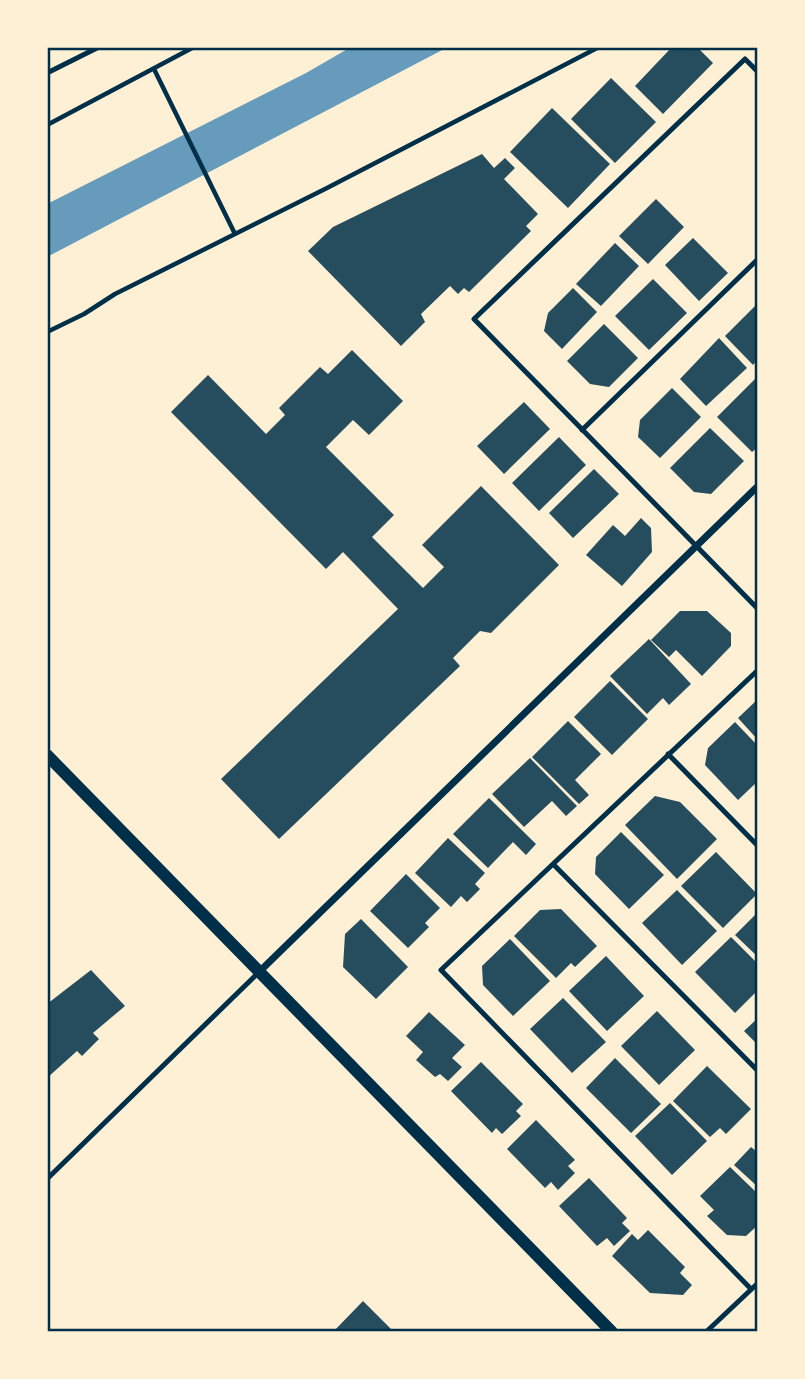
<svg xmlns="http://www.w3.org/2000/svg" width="805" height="1379" viewBox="0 0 805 1379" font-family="'Source Serif 4',serif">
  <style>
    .water { fill: #669bbc }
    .building { fill: #264d5e }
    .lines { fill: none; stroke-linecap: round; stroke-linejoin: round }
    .path { stroke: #003049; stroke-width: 4.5 }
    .service { stroke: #003049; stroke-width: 5 }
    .minor { stroke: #003049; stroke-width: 7 }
    .tertiary { stroke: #003049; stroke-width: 12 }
    .neatline { fill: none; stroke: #003049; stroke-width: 2.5 }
  </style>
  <rect width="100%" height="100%" fill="#fdf0d5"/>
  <path class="water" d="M 351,47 L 448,47 L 47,257 L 47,204 L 306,73 Z"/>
  <path class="building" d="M 672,47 L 697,47 L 713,63 L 663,114 L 635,86 Z
    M 611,78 L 656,122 L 615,163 L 571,119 Z
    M 552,108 L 610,164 L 568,208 L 510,152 Z
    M 482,154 L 494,168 L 505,158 L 515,168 L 504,179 L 538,214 L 526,226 L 531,231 L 469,292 L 464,288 L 458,294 L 450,286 L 421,314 L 425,322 L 401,346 L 308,251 L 333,227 Z
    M 656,199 L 684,227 L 648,264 L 619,236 Z
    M 693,238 L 728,273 L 699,301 L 665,265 Z
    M 615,243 L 639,266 L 601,306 L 576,284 Z
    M 653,279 L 687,313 L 649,350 L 615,316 Z
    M 573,288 L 597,312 L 562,349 L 544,331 L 548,313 Z
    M 758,303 L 758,359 L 753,365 L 725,336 Z
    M 604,324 L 638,358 L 609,387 L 590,384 L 567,361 Z
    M 719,338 L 747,368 L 706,406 L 680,379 Z
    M 352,350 L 403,401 L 369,435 L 353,420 L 326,447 L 394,515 L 372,537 L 423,588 L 444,567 L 422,545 L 481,486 L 559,565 L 491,633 L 480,631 L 453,658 L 460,666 L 279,839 L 221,779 L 398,609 L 343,552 L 326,569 L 171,412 L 208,375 L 266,434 L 285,415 L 279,408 L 320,367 L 328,374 Z
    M 756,378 L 758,447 L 752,452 L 717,417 Z
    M 672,388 L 701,417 L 660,458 L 638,437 L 640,420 Z
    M 524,402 L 550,429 L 504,474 L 477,446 Z
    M 710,428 L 744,461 L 711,494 L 694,492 L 670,468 Z
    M 559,437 L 586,465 L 539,511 L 512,483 Z
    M 594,469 L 619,494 L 573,538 L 549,513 Z
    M 641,518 L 651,528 L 652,552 L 622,586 L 586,555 L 613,525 L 625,536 Z
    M 680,611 L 707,611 L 731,633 L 731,646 L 702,676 L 676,650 L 669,657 L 651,640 Z
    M 649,639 L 691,684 L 669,705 L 663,698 L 647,714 L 610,676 Z
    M 610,681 L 648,719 L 612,755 L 574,717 Z
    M 758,699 L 758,740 L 738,718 Z
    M 568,721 L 601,754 L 575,780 L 589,795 L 579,804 L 532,757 Z
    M 735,722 L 758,746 L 758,781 L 738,800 L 705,765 L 708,748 Z
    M 530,758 L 577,806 L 566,816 L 552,801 L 524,827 L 492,794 Z
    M 655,796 L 680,802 L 717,839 L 677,879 L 625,825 Z
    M 489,798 L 536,844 L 526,855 L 513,842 L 488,868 L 453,834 Z
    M 621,832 L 664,875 L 629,909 L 595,874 L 596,857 Z
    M 448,838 L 485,873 L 475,884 L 480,889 L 467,902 L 461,896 L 451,907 L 415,873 Z
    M 716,852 L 757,894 L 723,928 L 681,886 Z
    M 406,874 L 440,908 L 425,923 L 429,927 L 408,948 L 370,911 Z
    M 677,890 L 717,931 L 682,965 L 642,923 Z
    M 561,909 L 597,946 L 575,967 L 571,963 L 556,978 L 514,936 L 540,910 Z
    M 758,912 L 758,957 L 735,935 Z
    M 361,919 L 408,967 L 376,999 L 343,967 L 345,934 Z
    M 731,937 L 758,964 L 758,990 L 735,1013 L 695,972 Z
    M 510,939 L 550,981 L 513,1016 L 483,985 L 482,966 Z
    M 606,956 L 644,996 L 607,1031 L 569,991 Z
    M 91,970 L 125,1006 L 93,1033 L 99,1039 L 82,1056 L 77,1051 L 47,1078 L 47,1004 Z
    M 563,998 L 606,1042 L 572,1073 L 530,1029 Z
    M 657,1011 L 695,1050 L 659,1085 L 621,1046 Z
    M 429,1012 L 465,1045 L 452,1058 L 462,1067 L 448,1081 L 440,1074 L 435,1077 L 416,1060 L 423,1052 L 406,1036 Z
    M 758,1018 L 758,1045 L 744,1031 Z
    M 615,1058 L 661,1104 L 631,1133 L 586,1088 Z
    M 481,1062 L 523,1104 L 516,1111 L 521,1116 L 502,1134 L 496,1128 L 492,1133 L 451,1091 Z
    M 707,1066 L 751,1109 L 726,1134 L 720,1128 L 710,1137 L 673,1101 Z
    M 670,1103 L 707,1141 L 672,1175 L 635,1136 Z
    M 536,1120 L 575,1160 L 568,1166 L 575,1173 L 558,1190 L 551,1182 L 545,1188 L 507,1149 Z
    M 751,1147 L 756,1151 L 758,1149 L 758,1187 L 734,1165 Z
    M 730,1167 L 758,1194 L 758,1225 L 746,1236 L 727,1235 L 707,1216 L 714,1210 L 700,1196 Z
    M 589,1178 L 627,1218 L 622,1223 L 630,1231 L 614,1246 L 607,1238 L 597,1246 L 559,1206 Z
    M 648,1230 L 685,1267 L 680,1273 L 692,1285 L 683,1295 L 650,1293 L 612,1256 L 632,1234 L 638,1240 Z
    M 363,1301 L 394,1332 L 333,1332 Z"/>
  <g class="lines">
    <path class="path" d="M 154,69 L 235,234
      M 47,125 L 194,47
      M 47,332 L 84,314 L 115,294 L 327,188 L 599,47"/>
    <path class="service" d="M 758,72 L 745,59 L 474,319 L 758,609
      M 47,73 L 99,47
      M 582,430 L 758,259
      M 668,754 L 758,846
      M 553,864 L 758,1071
      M 47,1179 L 259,972
      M 751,1289 L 441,970 L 758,670
      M 706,1332 L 758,1283"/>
    <path class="minor" d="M 259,972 L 758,486"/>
    <path class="tertiary" d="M 47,755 L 612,1332"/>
  </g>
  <rect width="805" height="1379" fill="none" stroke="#fdf0d5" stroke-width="98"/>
  <rect x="49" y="49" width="707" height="1281" class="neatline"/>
</svg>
